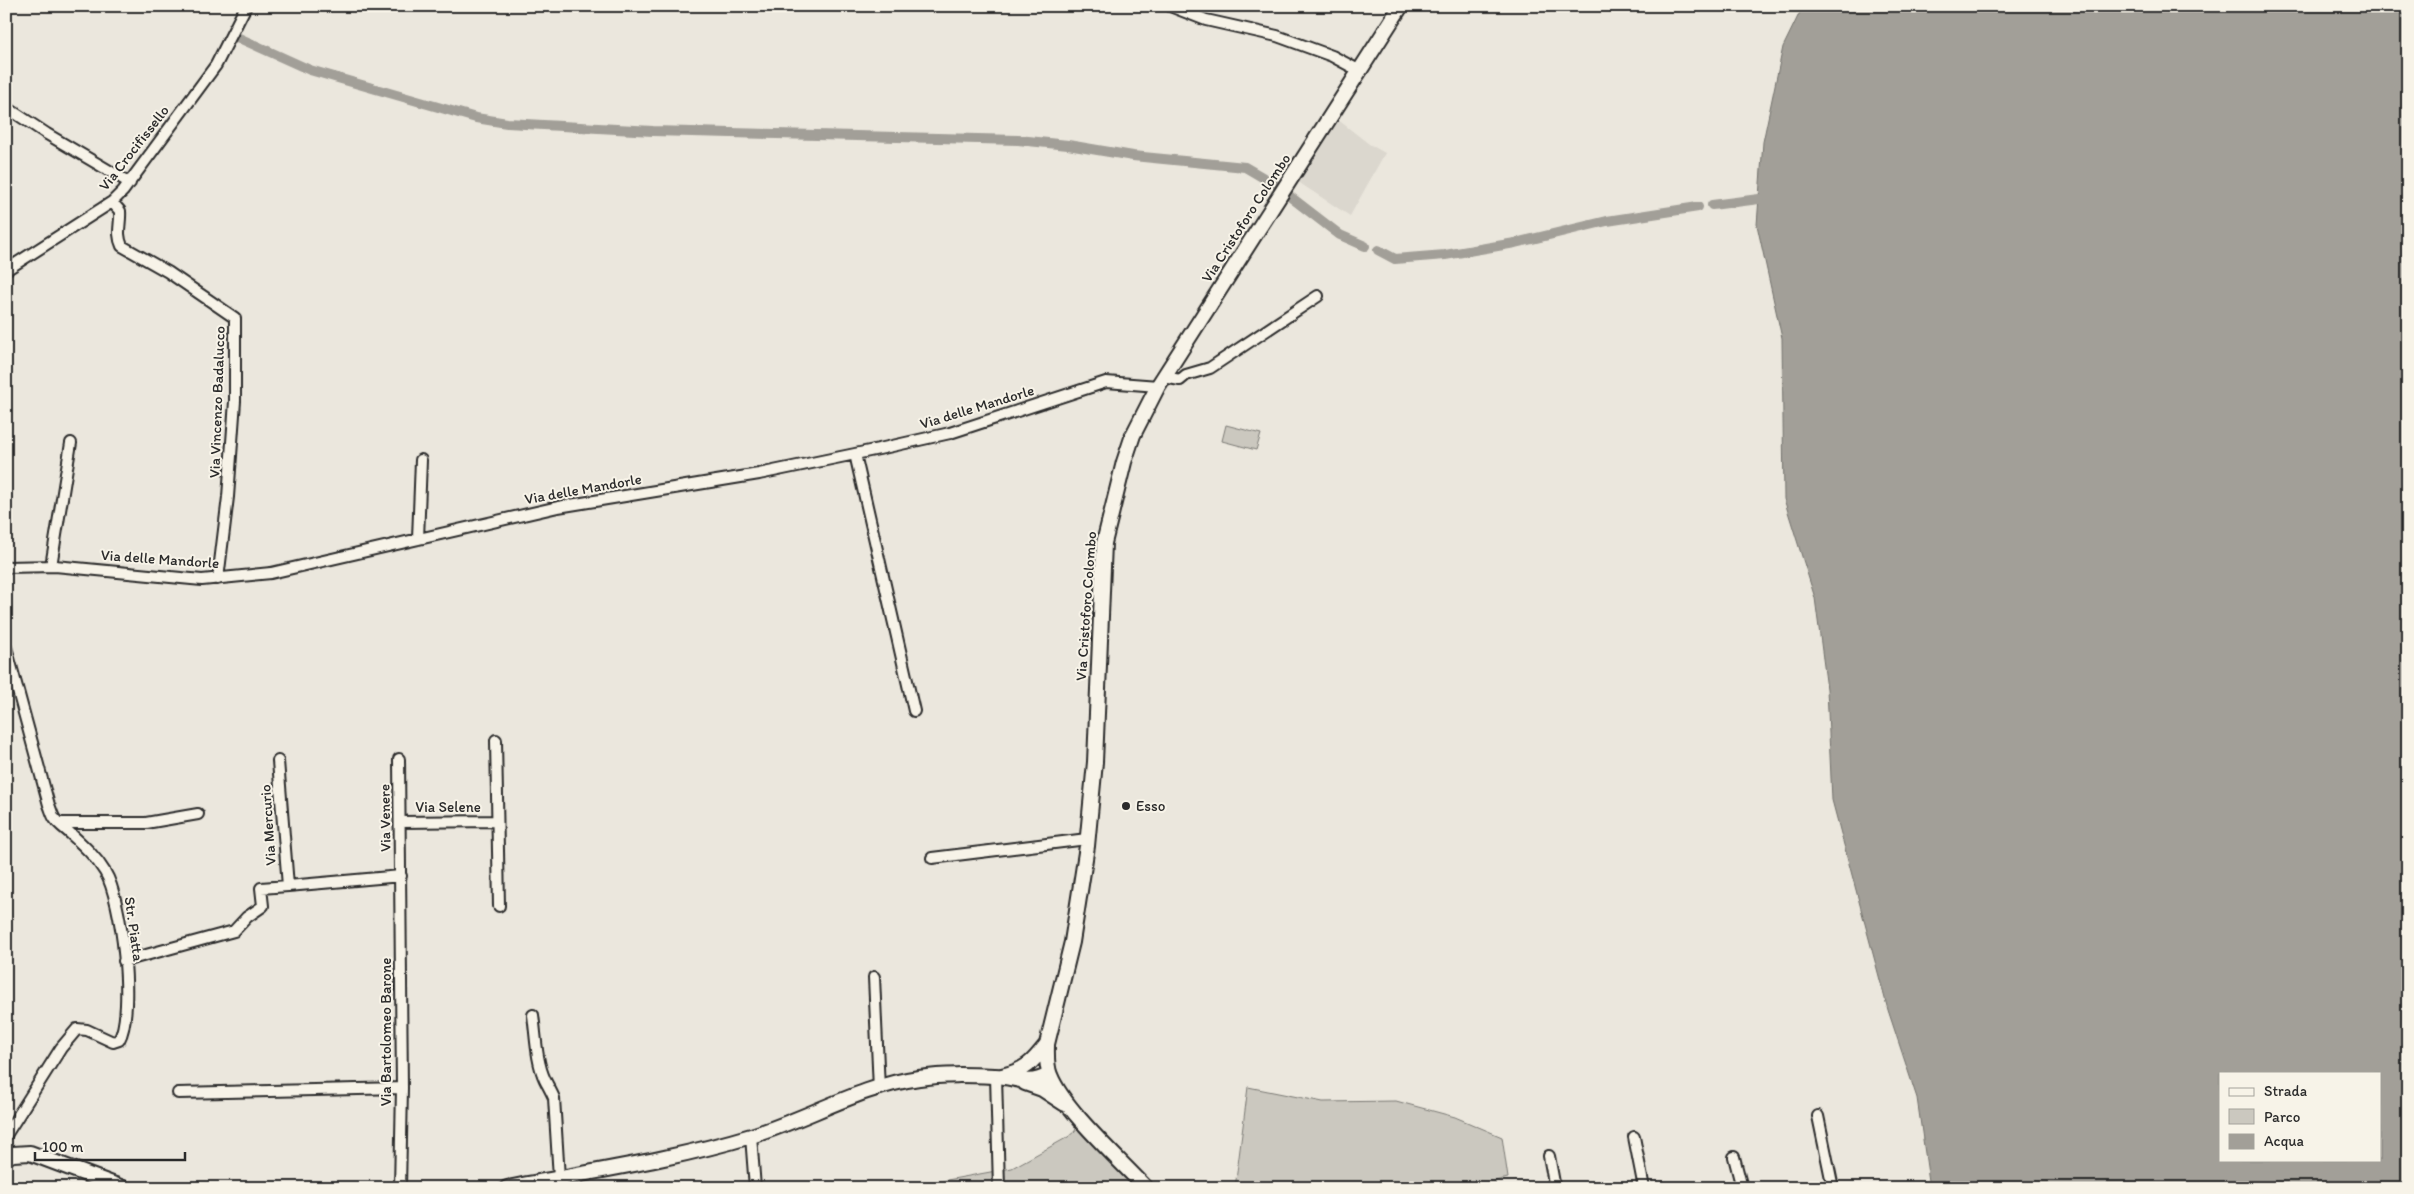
<svg xmlns="http://www.w3.org/2000/svg" width="2414" height="1194" viewBox="0 0 2414 1194" font-family="Itim,sans-serif">
  <style>
    .built { fill: #dbd7ce }
    .green { fill: #cbc8bf; stroke: #7b7a75 }
    .water { fill: #a29f98; stroke: #72716c; fill-rule: evenodd }
    .lines { fill: none; stroke-linecap: round; stroke-linejoin: round }
    .canal { stroke: #a29f98; stroke-width: 10 }
    .minor-casing { stroke: #2b2b2b; stroke-width: 14 }
    .secondary-casing { stroke: #2b2b2b; stroke-width: 18 }
    .minor { stroke: #f7f3e8; stroke-width: 10 }
    .secondary { stroke: #f7f3e8; stroke-width: 14 }
    .poi-dot { fill: #2b2b2b; stroke: #f7f3e8; stroke-width: 2 }
    .labels { text-anchor: middle; stroke-width: 4; stroke-linejoin: round; paint-order: stroke }
    .street-label { font-size: 15px; fill: #2b2b2b; stroke: #f7f3e8 }
    .poi-label { font-size: 15px; fill: #2b2b2b; stroke: #f7f3e8; text-anchor: start }
  </style>
  <rect width="100%" height="100%" fill="#ebe7dd"/>
  <filter id="ink" filterUnits="userSpaceOnUse"><feTurbulence type="fractalNoise" baseFrequency=".02" numOctaves="2"/><feDisplacementMap in="SourceGraphic" scale="10" xChannelSelector="R" yChannelSelector="G"/><feConvolveMatrix kernelMatrix="1 2 1 2 8 2 1 2 1" color-interpolation-filters="sRGB"/></filter>
  <g filter="url(#ink)">
    <path class="built" d="M 1332,115 L 1369,144 L 1385,153 L 1350,216 L 1292,178 Z"/>
    <path class="green" d="M 1226,425 L 1261,434 L 1256,450 L 1222,441 Z
      M 1248,1087 L 1323,1102 L 1396,1101 L 1455,1117 L 1502,1137 L 1508,1178 L 1495,1181 L 1496,1188 L 1235,1188 Z
      M 1078,1122 L 1146,1188 L 904,1188 L 1012,1168 L 1068,1137 L 1075,1131 Z"/>
    <path class="water" d="M 1803,6 L 2408,6 L 2408,1188 L 1930,1188 L 1917,1098 L 1888,1010 L 1832,800 L 1827,689 L 1815,598 L 1784,499 L 1782,338 L 1757,225 L 1763,142 L 1783,47 ZM 2220,1073 L 2380,1073 L 2380,1160 L 2220,1160 Z"/>
    <g class="lines">
      <path class="canal" d="M 239,38 L 310,70 L 476,118 L 507,123 L 653,131 L 1018,140 L 1068,145 L 1133,156 L 1245,167 L 1279,187
        M 1288,195 L 1340,235 L 1365,246
        M 1712,205 L 1759,199
        M 1378,250 L 1395,259 L 1445,255 L 1515,243 L 1607,221 L 1698,207"/>
      <g class="minor-casing">
        <path id="minor" d="M 1170,6 L 1206,20 L 1277,36 L 1332,56 L 1360,71
          M 6,107 L 47,134 L 130,183
          M 112,202 L 120,211 C 121,224 116,233 122,246 L 168,272 L 235,318 L 235,401 L 228,497 L 218,579
          M 6,270 L 112,202 L 123,191 L 216,65 L 246,6
          M 1164,377 L 1180,380 L 1186,375 L 1210,368 L 1318,296
          M 855,454 L 914,711
          M 418,539 L 421,460
          M 51,566 L 71,443
          M 6,567 L 55,566 L 202,580 L 271,573 L 558,507 L 759,474 L 879,449 L 950,433 L 1106,382 L 1158,386
          M 6,647 L 49,805 C 51,809 52,815 55,819 C 59,825 67,830 72,835 C 84,846 96,857 105,872 C 122,899 135,1012 119,1040 L 113,1042 L 87,1030 L 77,1029 L 61,1048 L 6,1135
          M 496,740 L 499,906
          M 399,759 L 402,1088 L 400,1188
          M 278,761 L 288,886 L 401,876
          M 400,822 L 497,821
          M 59,823 L 146,823 L 198,814
          M 932,858 L 1087,839
          M 124,961 L 234,931 L 247,917 L 263,906 L 261,888 L 288,886
          M 874,977 L 879,1089
          M 533,1015 C 536,1036 536,1061 545,1080 C 548,1086 551,1091 554,1098 L 559,1178
          M 996,1076 L 999,1188
          M 178,1093 L 402,1088
          M 1818,1116 L 1833,1188
          M 751,1136 L 755,1188
          M 1634,1137 L 1644,1188
          M 1549,1156 L 1555,1188
          M 1734,1157 L 1742,1188"/>
      </g>
      <g class="secondary-casing">
        <path id="secondary" d="M 1002,1076 C 1026,1070 1032,1063 1047,1044
          M 1025,1083 L 1042,1089 L 1065,1104
          M 6,1157 L 13,1154 L 30,1153 L 123,1188
          M 507,1188 C 588,1172 672,1160 751,1136 C 807,1119 861,1086 919,1078 C 945,1074 969,1075 995,1076 C 1018,1077 1025,1087 1049,1075
          M 1146,1188 C 1119,1159 1063,1109 1050,1075 C 1046,1066 1047,1054 1047,1044 L 1072,942 L 1087,846 L 1095,762 L 1104,543 L 1124,462 L 1133,435 L 1158,386 L 1401,6"/>
      </g>
      <use href="#minor" class="minor"/>
      <use href="#secondary" class="secondary"/>
    </g>
  </g>
  <circle class="poi-dot" cx="1126" cy="806" r="5"/>
  <g class="labels">
    <g class="street-label">
      <text transform="translate(134 148) rotate(-52)" y="5">Via Crocifissello</text>
      <text transform="translate(1246 218) rotate(-57)" y="5">Via Cristoforo Colombo</text>
      <text transform="translate(217 402) rotate(-88)" y="5">Via Vincenzo Badalucco</text>
      <text transform="translate(977 407) rotate(-17)" y="5">Via delle Mandorle</text>
      <text transform="translate(583 489) rotate(-10)" y="5">Via delle Mandorle</text>
      <text transform="translate(160 559) rotate(4)" y="5">Via delle Mandorle</text>
      <text transform="translate(1086 606) rotate(-86)" y="5">Via Cristoforo Colombo</text>
      <text x="448" y="812">Via Selene</text>
      <text transform="translate(385 818) rotate(-91)" y="5">Via Venere</text>
      <text transform="translate(268 825) rotate(-94)" y="5">Via Mercurio</text>
      <text transform="translate(134 929) rotate(82)" y="5">Str. Piatta</text>
      <text transform="translate(386 1032) rotate(-90)" y="5">Via Bartolomeo Barone</text>
    </g>
    <g class="poi-label">
      <text x="1136" y="811">Esso</text>
    </g>
  </g>
  <rect width="2414" height="1194" fill="none" stroke="#f7f3e8" stroke-width="25"/>
  <rect x="12" y="12" width="2389" height="1169" fill="none" stroke="#2b2b2b" stroke-width="2" filter="url(#ink)"/>
  <rect x="2219" y="1072" width="162" height="90" fill="#f7f3e8" stroke="#a5a39c"/>
  <rect x="2229" y="1088" width="25" height="8" fill="#f7f3e8" stroke="#a5a39c"/>
  <text x="2264" y="1096" font-size="15" fill="#2b2b2b">Strada</text>
  <rect x="2229" y="1109" width="25" height="15" fill="#cbc8bf" stroke="#a5a39c"/>
  <text x="2264" y="1122" font-size="15" fill="#2b2b2b">Parco</text>
  <rect x="2229" y="1134" width="25" height="15" fill="#a29f98" stroke="#a5a39c"/>
  <text x="2264" y="1146" font-size="15" fill="#2b2b2b">Acqua</text>
  <path d="M35 1152v8h150v-8" fill="none" stroke="#2b2b2b" stroke-width="2.5"/>
  <text x="42" y="1152" font-size="15" fill="#2b2b2b" stroke="#f7f3e8" stroke-width="4" paint-order="stroke">100 m</text>
</svg>
